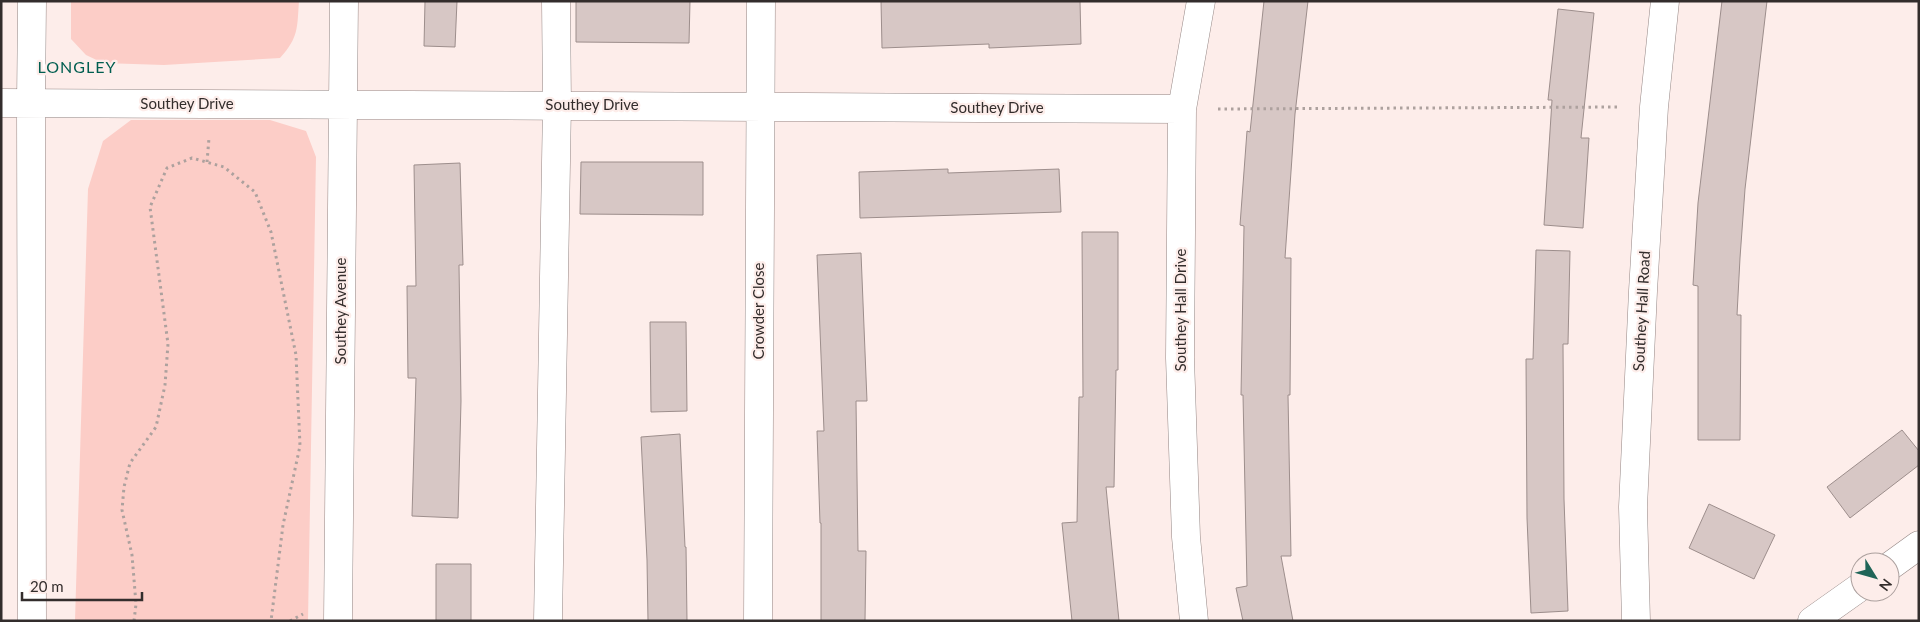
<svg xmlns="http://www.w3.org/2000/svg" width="1920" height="622" viewBox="0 0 1920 622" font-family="Lato,sans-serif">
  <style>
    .green { fill: #fccdc7 }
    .building { fill: #d7c7c5; stroke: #9d8e8c }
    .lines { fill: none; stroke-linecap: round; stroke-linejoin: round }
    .minor-casing { stroke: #948684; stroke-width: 29 }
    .path { stroke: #ada19e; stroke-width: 3; stroke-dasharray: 2.5 4; stroke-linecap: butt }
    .minor { stroke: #fff; stroke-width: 28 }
    .labels { text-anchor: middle; stroke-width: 4.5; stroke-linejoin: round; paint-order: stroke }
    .street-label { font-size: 15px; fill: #332d2c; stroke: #fdedea }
    .neighbourhood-label { font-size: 16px; letter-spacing: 1px; fill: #005e50; stroke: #fdedea }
  </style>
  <rect width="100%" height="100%" fill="#fdedea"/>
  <path class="green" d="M 71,1 L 299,1 C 297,28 299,37 280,58 L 164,65 L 103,63 L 86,55 L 71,39 Z
    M 131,120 L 270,120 L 306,131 L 316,157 L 308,621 L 75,621 L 88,189 L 103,141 Z"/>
  <path class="building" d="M 425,1 L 457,1 L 455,47 L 424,46 Z
    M 576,1 L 690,1 L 689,43 L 576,42 Z
    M 881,1 L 1080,1 L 1081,44 L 989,48 L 989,44 L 882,48 Z
    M 1264,1 L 1308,1 L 1295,114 L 1285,258 L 1291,258 L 1290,395 L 1288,395 L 1291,556 L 1281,556 L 1293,621 L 1243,621 L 1236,588 L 1247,586 L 1243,395 L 1241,395 L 1244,226 L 1240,225 L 1247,131 L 1250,132 Z
    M 1722,1 L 1767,1 L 1745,189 L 1740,258 L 1737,315 L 1741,315 L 1740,440 L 1698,440 L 1698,286 L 1693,285 L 1698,203 Z
    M 1558,9 L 1594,13 L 1581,138 L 1589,138 L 1583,228 L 1544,225 L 1552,100 L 1548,100 Z
    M 581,162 L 703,162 L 703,215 L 580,214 Z
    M 460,163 L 463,265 L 459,265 L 461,401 L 458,518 L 412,516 L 416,378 L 408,378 L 407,286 L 416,286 L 414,165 Z
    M 948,169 L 948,173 L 1059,169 L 1061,212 L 860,218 L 859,172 Z
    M 1082,232 L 1118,232 L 1118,370 L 1116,370 L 1114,487 L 1106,487 L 1119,621 L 1072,621 L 1062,523 L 1077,522 L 1079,397 L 1083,397 Z
    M 1536,250 L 1570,251 L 1568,344 L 1563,344 L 1564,499 L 1568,611 L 1531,613 L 1527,518 L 1526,359 L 1533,359 Z
    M 861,253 L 867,401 L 856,401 L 858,551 L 866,551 L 865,621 L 821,621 L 821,523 L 820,523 L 817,431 L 824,431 L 817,255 Z
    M 650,322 L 686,322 L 687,411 L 651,412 Z
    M 1902,430 L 1919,451 L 1919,465 L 1850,518 L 1827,487 Z
    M 680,434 L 685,547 L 686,547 L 687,621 L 648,621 L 647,560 L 641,437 Z
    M 1709,504 L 1775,535 L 1754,579 L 1689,548 Z
    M 436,564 L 471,564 L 471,621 L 436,621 Z"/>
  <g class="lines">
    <g class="minor-casing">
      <path id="minor" d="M 32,1 L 31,103 L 32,621
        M 1,103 L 1182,109
        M 1890,566 L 1919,545
        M 338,621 L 344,1
        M 548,621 L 557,105 L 556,1
        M 758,621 L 761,1
        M 1194,621 L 1186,537 L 1180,358 L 1182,109 L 1201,1
        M 1636,621 L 1633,507 L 1643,291 L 1654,107 L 1665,1
        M 1812,621 L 1860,587"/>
    </g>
    <path class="path" d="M 1218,109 L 1619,107
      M 207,162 L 209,138
      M 134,621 L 136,604 L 132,555 L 122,510 L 124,487 L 130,463 L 156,427 L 165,385 L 168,344 L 150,207 L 167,168 L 192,158 L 224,167 L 255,192 L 271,232 L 296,355 L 300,446 L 283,525 L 271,621
      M 290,621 L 303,614"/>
    <use href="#minor" class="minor"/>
  </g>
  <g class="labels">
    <g class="street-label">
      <text x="187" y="109">Southey Drive</text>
      <text x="592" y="110">Southey Drive</text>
      <text x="997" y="113">Southey Drive</text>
      <text transform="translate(1181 310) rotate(-90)" y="5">Southey Hall Drive</text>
      <text transform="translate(341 311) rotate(-90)" y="5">Southey Avenue</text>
      <text transform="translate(759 311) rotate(-90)" y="5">Crowder Close</text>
      <text transform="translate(1642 311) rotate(-87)" y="5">Southey Hall Road</text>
    </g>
    <g class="neighbourhood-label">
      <text x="77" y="73">LONGLEY</text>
    </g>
  </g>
  <rect width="1920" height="622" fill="none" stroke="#332d2c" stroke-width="5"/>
  <g transform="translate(1875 577) rotate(127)"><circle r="24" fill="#fdedea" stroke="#aca09e"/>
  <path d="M0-4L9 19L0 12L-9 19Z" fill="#1f6558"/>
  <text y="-8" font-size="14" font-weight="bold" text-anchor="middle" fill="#332d2c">N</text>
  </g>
  <path d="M22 592v8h120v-8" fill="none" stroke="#332d2c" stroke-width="2.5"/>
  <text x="30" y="592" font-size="15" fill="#332d2c" stroke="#fdedea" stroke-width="4" paint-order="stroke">20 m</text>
</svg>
